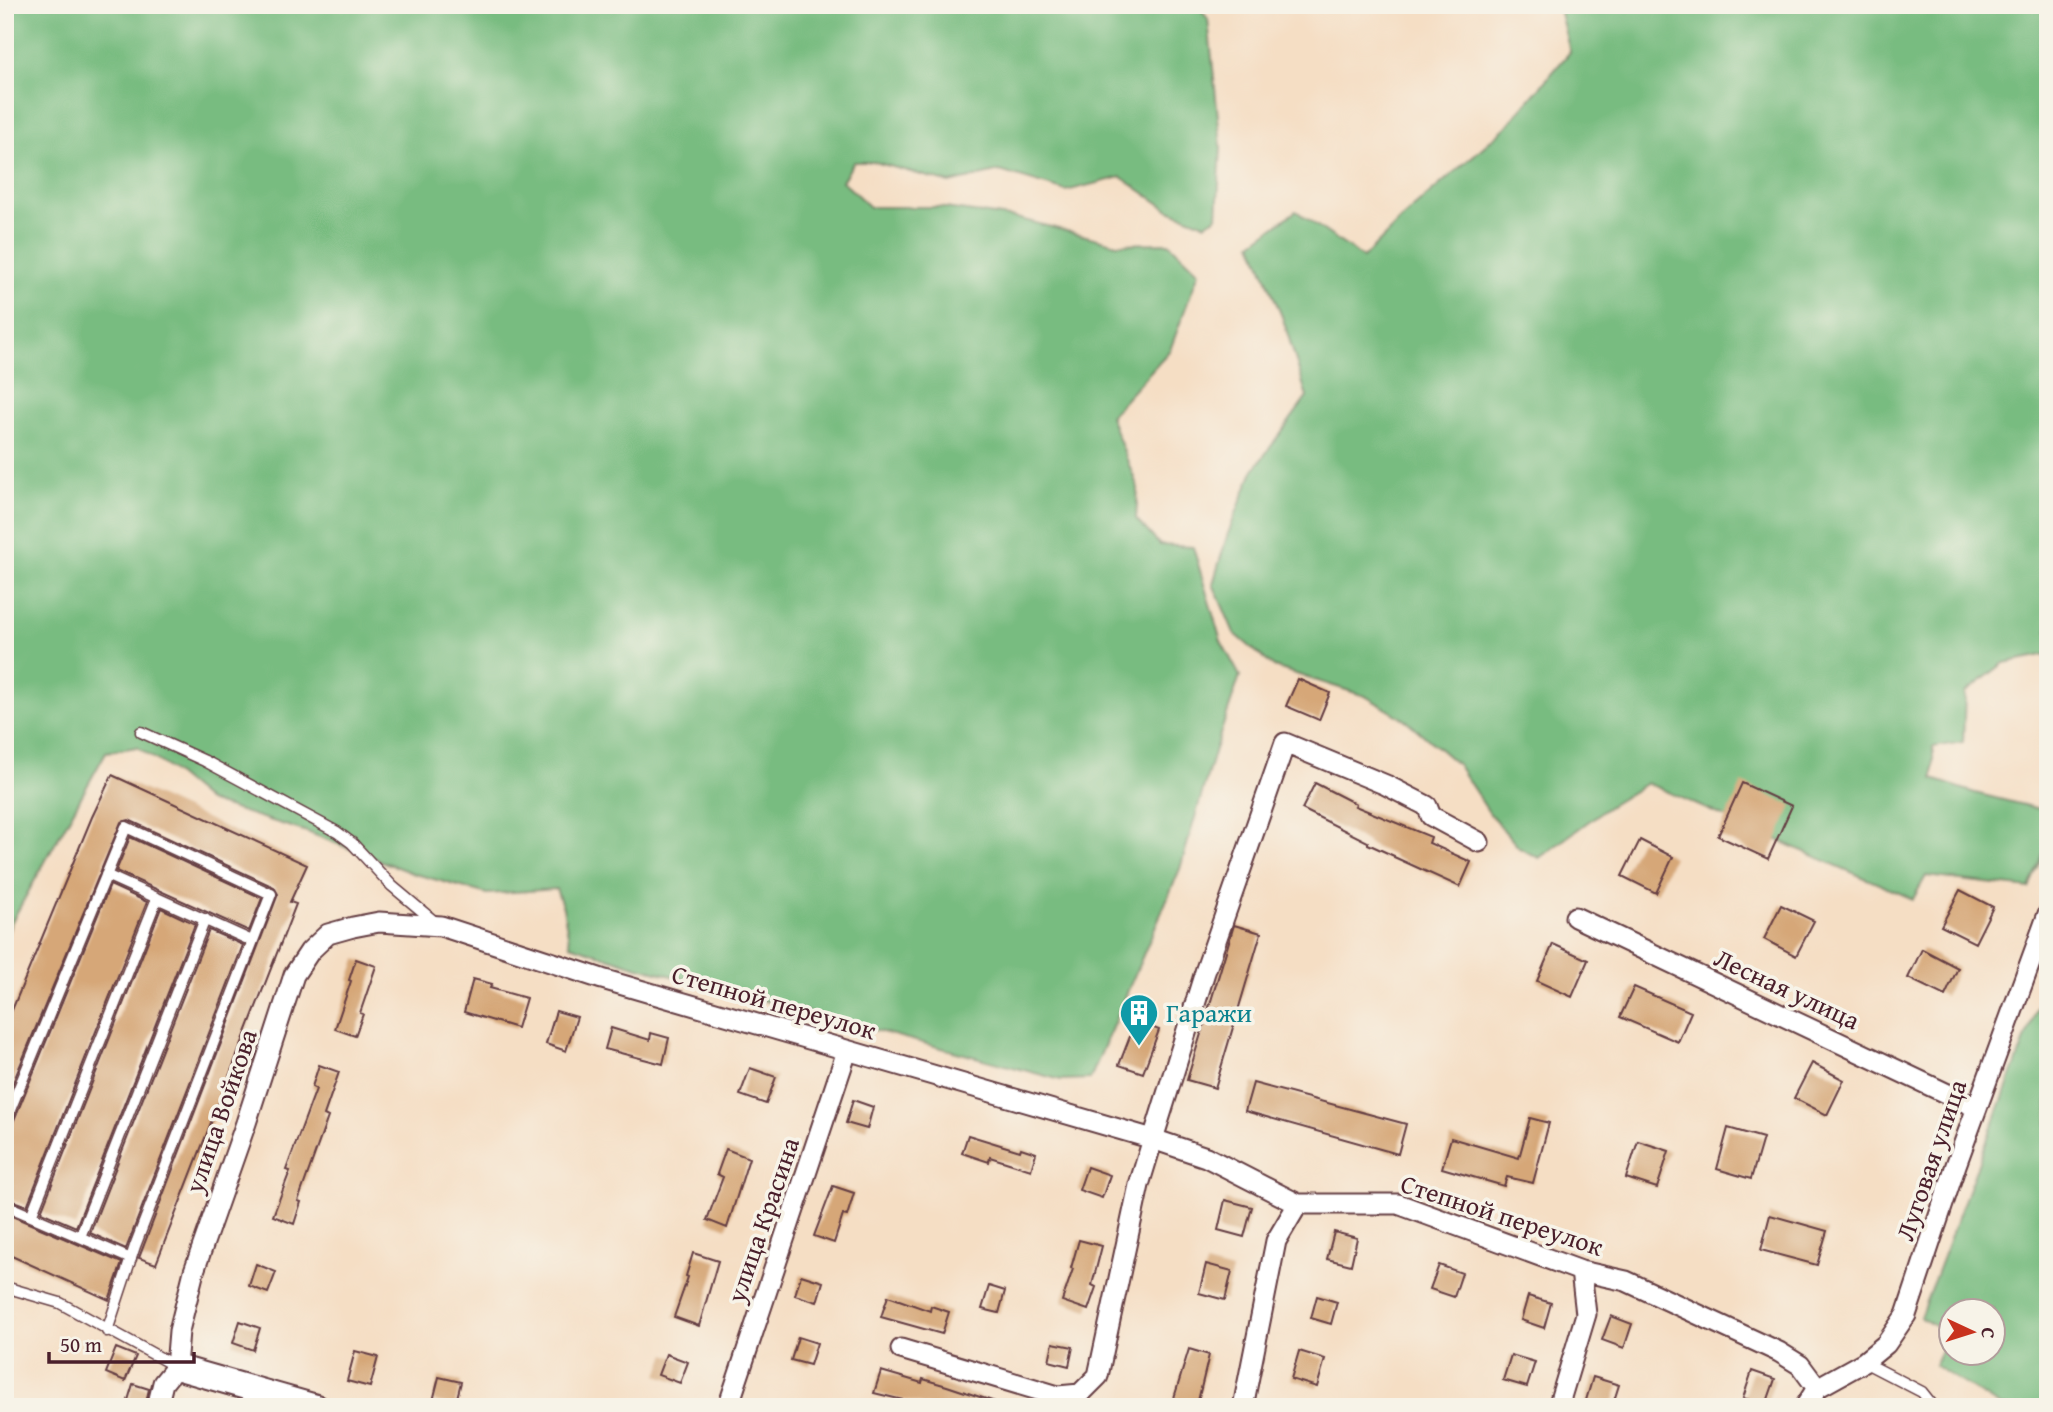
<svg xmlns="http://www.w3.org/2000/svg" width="2053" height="1412" viewBox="0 0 2053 1412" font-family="'Gentium Book Plus',serif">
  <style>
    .forest { fill: #78bc80; stroke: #616e56; stroke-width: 2; fill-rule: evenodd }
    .building { fill: #d6a778 }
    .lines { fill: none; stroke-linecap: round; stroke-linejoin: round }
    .service-casing { stroke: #643c42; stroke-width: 13 }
    .minor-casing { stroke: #643c42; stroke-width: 23 }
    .tertiary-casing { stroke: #643c42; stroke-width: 28 }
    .service { stroke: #fff; stroke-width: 10 }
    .minor { stroke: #fff; stroke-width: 19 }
    .tertiary { stroke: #fff; stroke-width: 24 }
    .labels { text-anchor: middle; stroke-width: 7; stroke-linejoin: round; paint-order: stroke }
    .street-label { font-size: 26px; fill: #4a1f2b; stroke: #f7f3e8 }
    .culture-label { font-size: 26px; fill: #0d838f; stroke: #f7f3e8; text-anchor: start }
  </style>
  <rect width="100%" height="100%" fill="#f7f3e8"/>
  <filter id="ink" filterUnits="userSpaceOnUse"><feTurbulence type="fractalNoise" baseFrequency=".0143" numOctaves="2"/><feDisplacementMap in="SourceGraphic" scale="14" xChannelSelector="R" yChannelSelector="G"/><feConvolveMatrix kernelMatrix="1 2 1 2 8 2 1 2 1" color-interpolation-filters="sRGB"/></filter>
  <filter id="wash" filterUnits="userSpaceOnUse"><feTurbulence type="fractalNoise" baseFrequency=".00686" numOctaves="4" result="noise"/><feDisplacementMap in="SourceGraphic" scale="28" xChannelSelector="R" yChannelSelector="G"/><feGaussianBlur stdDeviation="1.57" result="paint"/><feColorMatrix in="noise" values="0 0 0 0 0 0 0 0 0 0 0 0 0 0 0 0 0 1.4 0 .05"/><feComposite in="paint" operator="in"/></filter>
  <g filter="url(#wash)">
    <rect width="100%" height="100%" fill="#f5dec4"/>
    <path class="forest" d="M 5,5 L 1197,5 L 1208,19 L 1221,147 L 1217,217 L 1205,224 L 1169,210 L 1121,177 L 1066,191 L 1000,171 L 950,183 L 875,162 L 854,162 L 842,181 L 870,207 L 938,207 L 1016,218 L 1117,244 L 1169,243 L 1199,272 L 1170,350 L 1110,416 L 1138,488 L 1136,519 L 1160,545 L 1193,547 L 1221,641 L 1240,676 L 1215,749 L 1180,869 L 1090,1079 L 1061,1080 L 635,966 L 570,945 L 563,908 L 556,889 L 487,894 L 412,873 L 307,832 L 208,801 L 166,766 L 137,747 L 106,752 L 11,923 L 5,940 Z
      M 1558,5 L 2048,5 L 2048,654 L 2004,663 L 1965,693 L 1963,742 L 1933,747 L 1933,779 L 1975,793 L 2048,811 L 2048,842 L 2029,888 L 1926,876 L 1913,899 L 1647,783 L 1608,807 L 1539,858 L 1519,848 L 1490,814 L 1457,764 L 1407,721 L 1365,696 L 1274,667 L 1234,633 L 1213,584 L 1227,536 L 1253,471 L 1307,397 L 1283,319 L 1252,243 L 1296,211 L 1363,258 L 1411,210 L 1506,127 L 1570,52 Z
      M 2048,979 L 2048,1407 L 2001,1407 L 1934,1365 L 1949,1335 L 1920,1317 ZM 1952,1310 L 1994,1310 L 1994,1352 L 1952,1352 Z"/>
    <g id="blocks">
      <path class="building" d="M 1298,679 L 1330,693 L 1319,720 L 1286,706 Z
        M 112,775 L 307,865 L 290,902 L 296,904 L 156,1264 L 139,1258 L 278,894 L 274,887 L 129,820 L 121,822 L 5,1102 L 5,1027 L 92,817 Z
        M 1315,783 L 1356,804 L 1355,806 L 1431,837 L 1429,843 L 1471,862 L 1460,887 L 1394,857 L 1394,856 L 1368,844 L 1368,842 L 1302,809 Z
        M 1742,783 L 1792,806 L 1768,859 L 1718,836 Z
        M 130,837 L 262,898 L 249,931 L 116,871 Z
        M 1640,840 L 1673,857 L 1656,893 L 1622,876 Z
        M 110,885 L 147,902 L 27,1206 L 5,1198 L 5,1129 L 12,1125 Z
        M 1960,890 L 1993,907 L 1975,943 L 1941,926 Z
        M 1781,905 L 1814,921 L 1796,956 L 1764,939 Z
        M 161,908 L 195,924 L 76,1227 L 41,1212 Z
        M 1234,925 L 1261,933 L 1215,1088 L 1187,1080 Z
        M 209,930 L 243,945 L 126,1249 L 90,1233 Z
        M 1553,944 L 1588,960 L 1572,997 L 1537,981 Z
        M 1922,949 L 1958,968 L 1945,996 L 1908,978 Z
        M 356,959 L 376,966 L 360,1013 L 363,1014 L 355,1036 L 335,1029 L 351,981 L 349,980 Z
        M 473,979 L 492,984 L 490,988 L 526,998 L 517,1028 L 464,1012 Z
        M 1634,987 L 1691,1012 L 1678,1042 L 1620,1017 Z
        M 556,1011 L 577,1017 L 566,1051 L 546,1044 Z
        M 1136,1021 L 1159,1030 L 1143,1073 L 1119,1065 Z
        M 611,1028 L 650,1040 L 651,1033 L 669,1038 L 663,1064 L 605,1049 Z
        M 1812,1063 L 1844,1080 L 1827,1115 L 1794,1098 Z
        M 319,1065 L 339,1072 L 324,1115 L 328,1117 L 298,1201 L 301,1202 L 294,1224 L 273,1216 L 290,1171 L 286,1170 L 316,1089 L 312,1087 Z
        M 750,1068 L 776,1077 L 766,1104 L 740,1095 Z
        M 1253,1083 L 1406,1124 L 1398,1154 L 1245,1111 Z
        M 853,1100 L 873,1107 L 867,1129 L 846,1123 Z
        M 1530,1118 L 1549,1123 L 1533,1183 L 1507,1177 L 1504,1186 L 1442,1168 L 1451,1138 L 1519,1158 Z
        M 1728,1128 L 1763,1138 L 1751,1179 L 1717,1169 Z
        M 968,1135 L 1020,1151 L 1021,1148 L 1036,1153 L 1031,1170 L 990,1157 L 989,1162 L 962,1153 Z
        M 1638,1141 L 1669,1151 L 1657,1188 L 1626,1178 Z
        M 726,1149 L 749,1158 L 727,1228 L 707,1220 L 723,1177 L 717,1174 Z
        M 1087,1167 L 1110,1175 L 1102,1198 L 1079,1190 Z
        M 833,1186 L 854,1193 L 847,1216 L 843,1215 L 834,1243 L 814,1236 Z
        M 1225,1200 L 1252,1207 L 1244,1237 L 1218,1230 Z
        M 5,1213 L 122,1263 L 109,1300 L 5,1253 Z
        M 1770,1215 L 1827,1231 L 1817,1265 L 1761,1250 Z
        M 1334,1232 L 1357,1238 L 1351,1265 L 1327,1259 Z
        M 1079,1240 L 1102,1246 L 1092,1285 L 1096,1287 L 1088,1310 L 1062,1301 L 1073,1269 L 1071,1268 Z
        M 693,1253 L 718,1261 L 699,1326 L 674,1317 L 688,1277 L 686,1276 Z
        M 256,1264 L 276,1272 L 268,1293 L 249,1286 Z
        M 1206,1264 L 1232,1271 L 1225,1300 L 1199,1293 Z
        M 1439,1265 L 1462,1273 L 1454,1297 L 1430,1289 Z
        M 801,1275 L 823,1282 L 817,1302 L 795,1295 Z
        M 989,1286 L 1005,1291 L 999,1313 L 982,1309 Z
        M 888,1296 L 930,1311 L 931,1306 L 949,1312 L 942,1334 L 881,1317 Z
        M 1317,1296 L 1337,1302 L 1331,1324 L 1311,1318 Z
        M 1528,1296 L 1551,1303 L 1544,1328 L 1521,1320 Z
        M 1611,1316 L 1632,1324 L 1624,1348 L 1602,1340 Z
        M 240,1321 L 260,1328 L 253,1350 L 233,1343 Z
        M 798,1337 L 817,1343 L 810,1365 L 791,1360 Z
        M 1053,1343 L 1073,1347 L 1069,1366 L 1049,1361 Z
        M 116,1348 L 136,1356 L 125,1381 L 106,1373 Z
        M 1189,1349 L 1209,1355 L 1197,1405 L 1174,1398 Z
        M 355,1351 L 378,1357 L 370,1387 L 347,1381 Z
        M 1299,1351 L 1325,1359 L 1317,1387 L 1291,1379 Z
        M 666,1354 L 688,1362 L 680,1383 L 658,1375 Z
        M 1511,1355 L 1535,1362 L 1527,1387 L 1503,1380 Z
        M 881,1371 L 922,1383 L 923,1379 L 947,1386 L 1001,1404 L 1000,1407 L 932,1407 L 874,1393 Z
        M 1752,1371 L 1775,1379 L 1766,1405 L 1743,1398 Z
        M 439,1377 L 461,1382 L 455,1406 L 433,1401 Z
        M 1593,1377 L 1619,1385 L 1612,1407 L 1584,1407 Z
        M 133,1384 L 149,1389 L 145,1407 L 126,1407 Z"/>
    </g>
  </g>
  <g filter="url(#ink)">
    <use href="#blocks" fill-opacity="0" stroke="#643c42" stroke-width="2"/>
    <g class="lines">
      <g class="service-casing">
        <path id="service" d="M 141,732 L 205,761 L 337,832 L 352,843 L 392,886 L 435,922
          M 106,875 L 252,941
          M 5,1122 L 126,827 L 271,894 L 135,1246 L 107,1331
          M 5,1205 L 131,1259
          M 31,1216 L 157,898
          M 80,1237 L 205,919
          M 5,1287 L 60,1303 L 175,1366
          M 1864,1362 L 1922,1392 L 1934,1407"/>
      </g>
      <g class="minor-casing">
        <path id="minor" d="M 1479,842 L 1431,816 L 1427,806 L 1386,785 L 1285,743 L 1205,972 L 1153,1139 L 1206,1157 L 1298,1204 L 1398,1204 L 1581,1271 L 1626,1281 L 1779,1352 L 1800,1365 L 1817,1388
          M 1575,917 L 1977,1108
          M 157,1407 L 163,1383 L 176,1367 L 179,1331 L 194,1271 L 246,1123 L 294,975 L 310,951 L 328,934 L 353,927 L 379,922 L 441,926 L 602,979 L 1153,1139 L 1139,1185 L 1098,1376 L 1080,1394 L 1058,1396 L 901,1349
          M 728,1407 L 847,1051
          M 1243,1407 L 1276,1241 L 1298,1204
          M 1558,1407 L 1586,1314 L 1581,1271
          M 1805,1407 L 1817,1388 L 1864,1362 L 1886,1344 L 1906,1315 L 1956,1165 L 2048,914"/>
      </g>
      <g class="tertiary-casing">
        <path id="tertiary" d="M 176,1367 L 316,1407"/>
      </g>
      <use href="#service" class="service"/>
      <use href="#minor" class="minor"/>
      <use href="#tertiary" class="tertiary"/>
    </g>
  </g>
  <defs>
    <g id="building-pin" transform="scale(2.0125)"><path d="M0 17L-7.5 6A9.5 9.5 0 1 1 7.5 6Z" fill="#0f9aa8" stroke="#f7f3e8"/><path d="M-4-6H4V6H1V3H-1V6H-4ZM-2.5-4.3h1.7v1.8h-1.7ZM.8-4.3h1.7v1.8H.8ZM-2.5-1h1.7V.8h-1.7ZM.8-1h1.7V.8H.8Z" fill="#fff"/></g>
  </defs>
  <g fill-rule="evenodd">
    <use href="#building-pin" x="1139" y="1013"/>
  </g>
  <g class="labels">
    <g class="street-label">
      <text transform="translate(1787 989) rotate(25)" y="9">Лесная улица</text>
      <text transform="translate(774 1002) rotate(16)" y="9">Степной переулок</text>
      <text transform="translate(221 1111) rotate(-71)" y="9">улица Войкова</text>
      <text transform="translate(1931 1160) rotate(-71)" y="9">Луговая улица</text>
      <text transform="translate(1502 1215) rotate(18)" y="9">Степной переулок</text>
      <text transform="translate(763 1220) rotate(-71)" y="9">улица Красина</text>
    </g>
    <g class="culture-label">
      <text x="1166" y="1022">Гаражи</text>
    </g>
  </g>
  <rect width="2053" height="1412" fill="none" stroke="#f7f3e8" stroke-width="28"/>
  <g transform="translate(1972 1332) rotate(94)"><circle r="33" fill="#f7f3e8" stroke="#b29e9c" stroke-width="2"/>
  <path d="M0-5L12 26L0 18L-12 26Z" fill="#c8321e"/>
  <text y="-10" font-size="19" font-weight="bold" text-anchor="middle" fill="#4a1f2b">С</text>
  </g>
  <path d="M49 1352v10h145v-10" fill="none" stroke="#4a1f2b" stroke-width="3.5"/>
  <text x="60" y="1352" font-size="21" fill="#4a1f2b" stroke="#f7f3e8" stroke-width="5" paint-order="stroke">50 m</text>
</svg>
